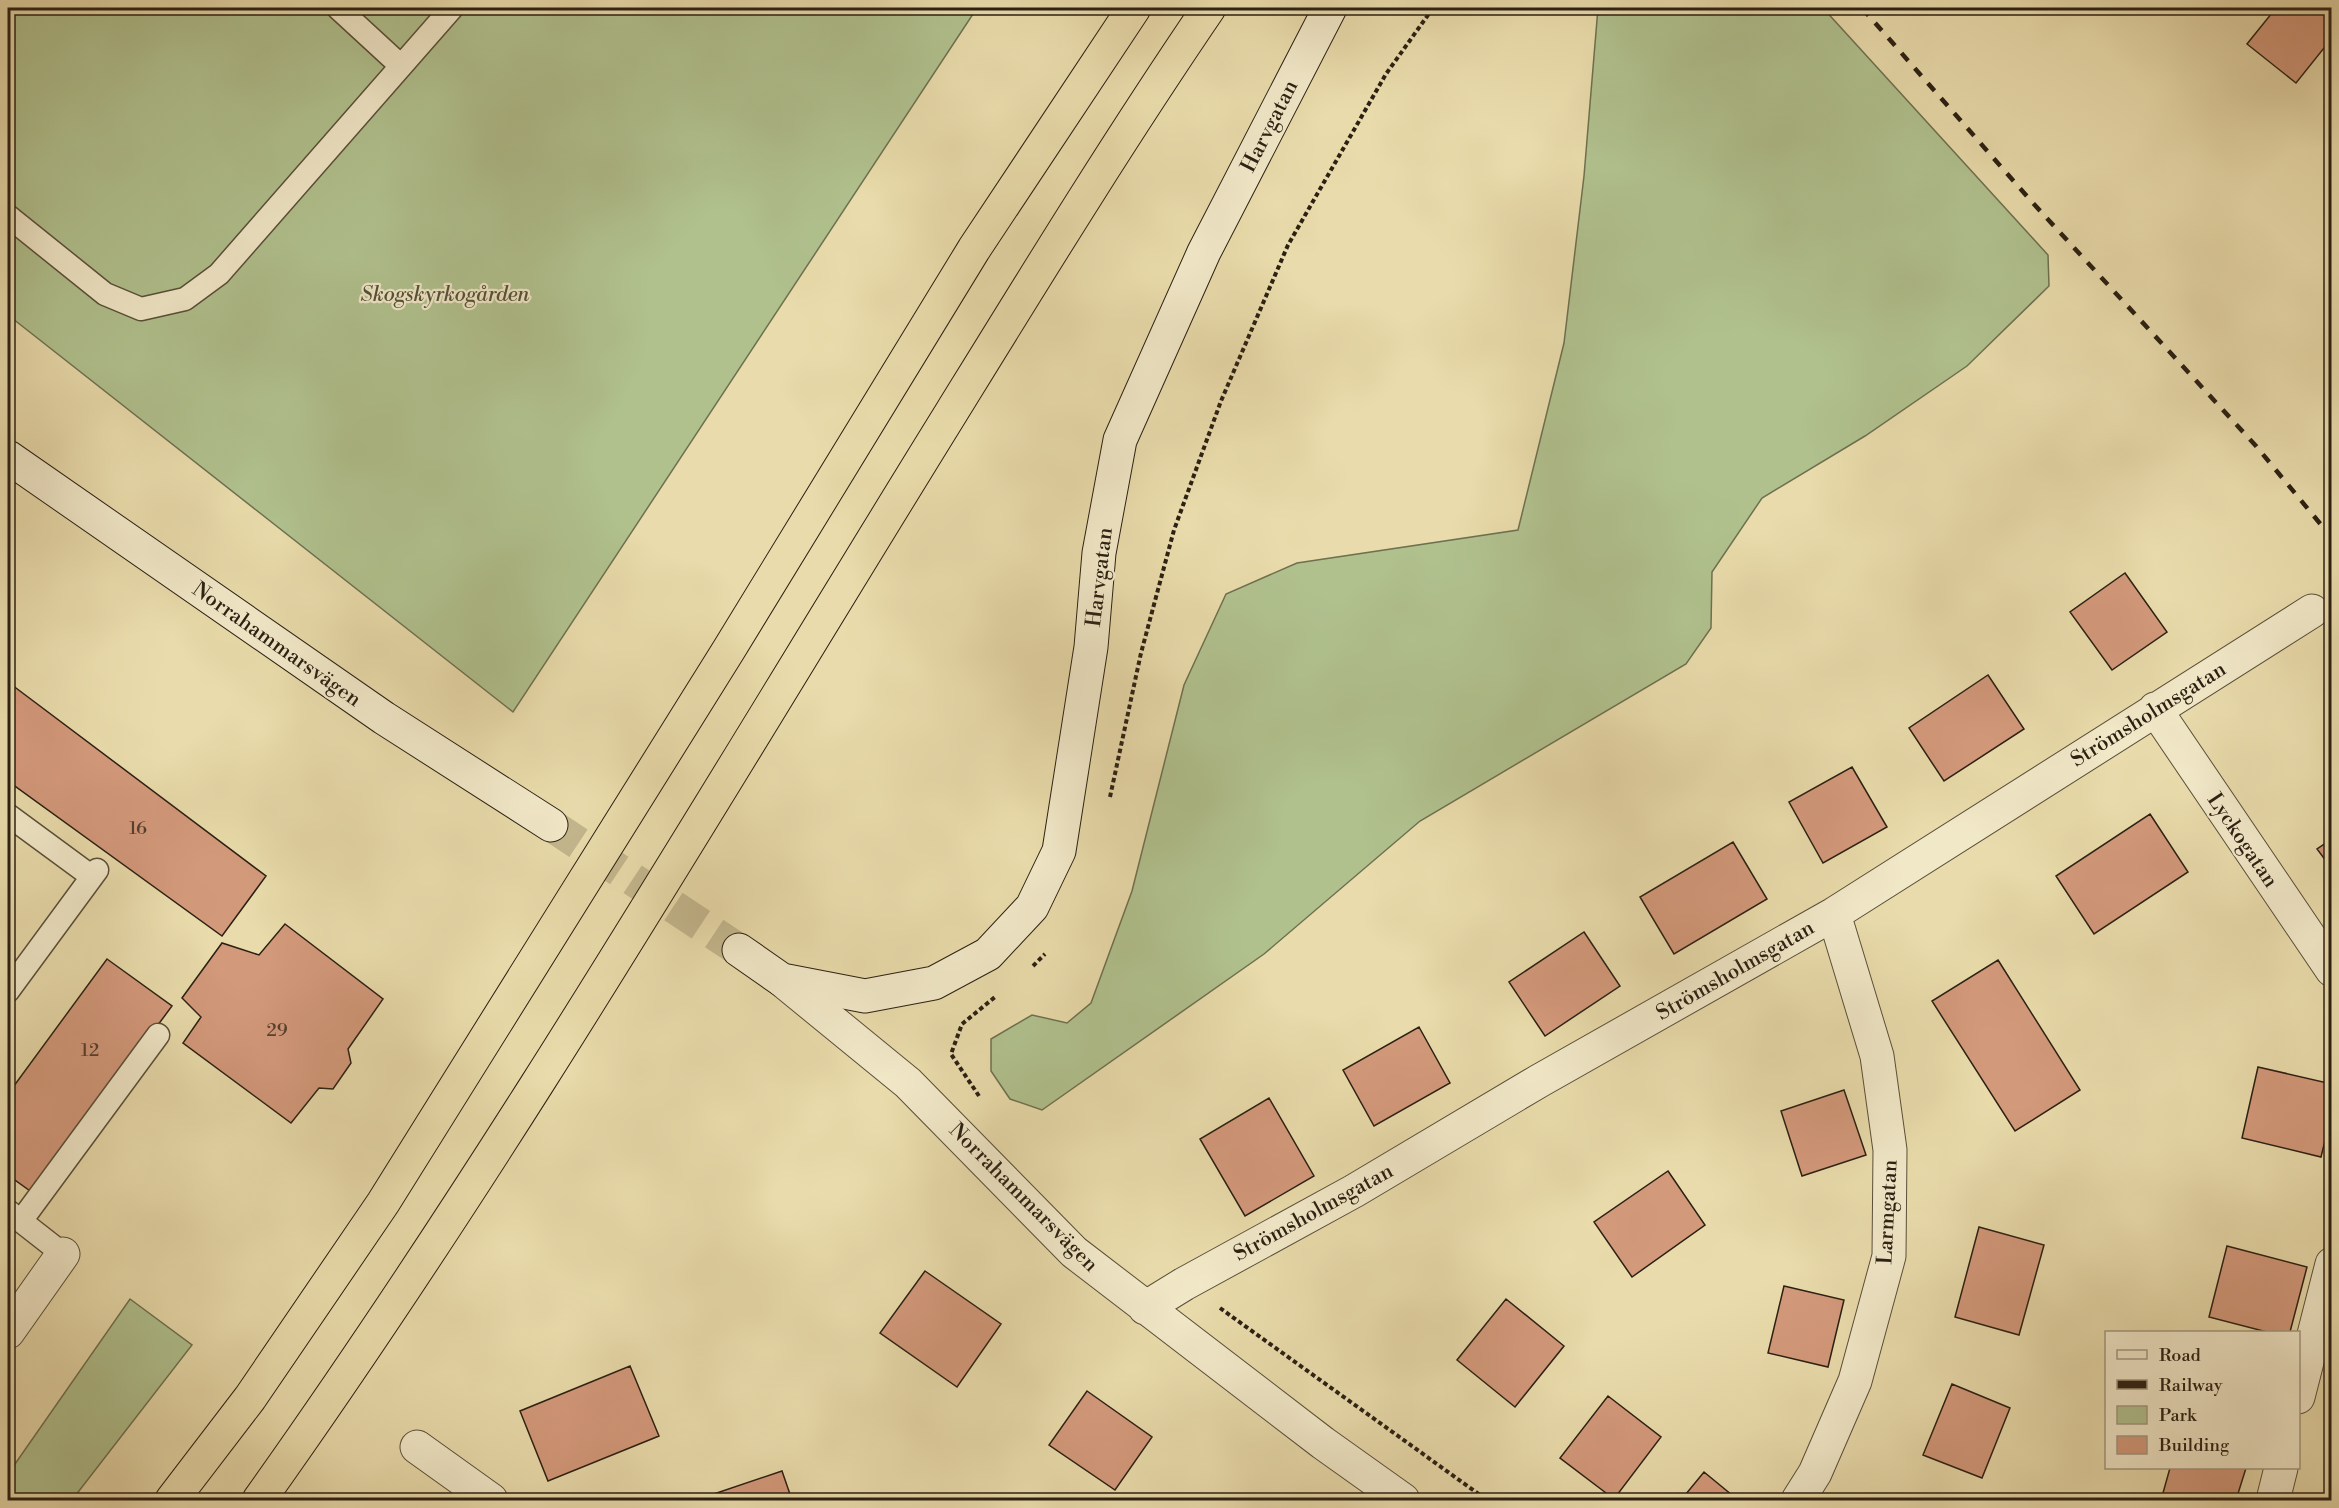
<svg xmlns="http://www.w3.org/2000/svg" width="2339" height="1508" viewBox="0 0 2339 1508" font-family="'Libre Bodoni',serif">
  <style>
    .green { fill: #b0c18e; stroke: #6e7050; stroke-width: 1.5 }
    .building { fill: #d3997b; stroke: #2b2013; stroke-width: 1.5 }
    .lines { fill: none; stroke-linecap: round; stroke-linejoin: round }
    .secondary-tunnel { stroke: #c3b68d; stroke-width: 33; stroke-dasharray: 33 16; stroke-linecap: butt }
    .lane-casing { stroke: #5a4f39; stroke-width: 25 }
    .street-casing { stroke: #5a4f39; stroke-width: 35 }
    .secondary-casing { stroke: #2b2013; stroke-width: 35 }
    .highway-casing { stroke: #2b2013; stroke-width: 35 }
    .path { stroke: #2b2013; stroke-width: 4; stroke-dasharray: 4.5 3; stroke-linecap: butt }
    .lane { stroke: #f1e8c8; stroke-width: 22 }
    .street { stroke: #f1e8c8; stroke-width: 33 }
    .secondary { stroke: #f1e8c8; stroke-width: 33 }
    .highway { stroke: #e9dbab; stroke-width: 33 }
    .rail { stroke: #2b2013; stroke-width: 4.5; stroke-dasharray: 10 10; stroke-linecap: butt }
    .labels { text-anchor: middle; stroke-width: 4.5; stroke-linejoin: round; paint-order: stroke }
    .number-label { font-size: 18px; fill: #553e2d }
    .street-label { font-size: 21px; fill: #2b2013; stroke: #f1e8c8 }
    .park-label { font-size: 21px; font-style: italic; fill: #535038; stroke: #f1e8c8 }
  </style>
  <rect width="100%" height="100%" fill="#e9dbab"/>
  <filter id="stains"><feTurbulence type="fractalNoise" baseFrequency=".00333" numOctaves="4"/><feColorMatrix values="0 0 0 0 .2 0 0 0 0 .09 0 0 0 0 .02 0 0 0 .5 -.17"/></filter>
  <radialGradient id="worn" r=".72"><stop offset=".6" stop-color="#630" stop-opacity="0"/><stop offset="1" stop-color="#630" stop-opacity=".3"/></radialGradient>
  <path class="green" d="M 8,8 L 977,8 L 513,712 L 8,315 Z
    M 1598,8 L 1823,8 L 2048,255 L 2049,286 L 1967,366 L 1865,436 L 1762,498 L 1712,572 L 1711,628 L 1686,664 L 1420,821 L 1264,954 L 1042,1110 L 1010,1099 L 991,1071 L 991,1039 L 1032,1015 L 1067,1023 L 1091,1003 L 1132,891 L 1184,685 L 1226,594 L 1297,563 L 1518,530 L 1564,343 L 1584,176 Z
    M 130,1299 L 192,1345 L 72,1500 L 8,1500 L 8,1474 Z"/>
  <path class="building" d="M 2276,8 L 2332,8 L 2332,38 L 2296,83 L 2247,44 Z
    M 2125,573 L 2167,632 L 2112,670 L 2070,612 Z
    M 1988,675 L 2024,729 L 1944,781 L 1909,728 Z
    M 8,682 L 266,876 L 222,936 L 8,781 Z
    M 1852,767 L 1887,827 L 1823,863 L 1789,802 Z
    M 2150,814 L 2188,872 L 2094,934 L 2056,876 Z
    M 2332,839 L 2332,869 L 2317,849 Z
    M 1733,842 L 1767,899 L 1674,954 L 1640,897 Z
    M 285,924 L 383,999 L 348,1049 L 351,1063 L 333,1089 L 319,1088 L 291,1123 L 183,1043 L 201,1017 L 182,998 L 222,943 L 259,955 Z
    M 1584,932 L 1620,986 L 1545,1036 L 1509,982 Z
    M 107,959 L 172,1006 L 33,1193 L 8,1175 L 8,1094 Z
    M 1998,960 L 2080,1090 L 2015,1131 L 1932,1001 Z
    M 1419,1027 L 1450,1083 L 1374,1126 L 1343,1070 Z
    M 2258,1067 L 2332,1084 L 2332,1112 L 2321,1157 L 2242,1138 Z
    M 1844,1090 L 1866,1155 L 1802,1176 L 1781,1111 Z
    M 1269,1098 L 1314,1176 L 1245,1216 L 1200,1139 Z
    M 1668,1171 L 1705,1225 L 1632,1277 L 1594,1222 Z
    M 1979,1227 L 2044,1245 L 2019,1335 L 1955,1317 Z
    M 2227,1246 L 2307,1267 L 2290,1332 L 2267,1332 L 2209,1317 Z
    M 925,1271 L 1001,1324 L 957,1387 L 880,1333 Z
    M 1784,1286 L 1844,1300 L 1828,1367 L 1768,1353 Z
    M 1506,1299 L 1564,1346 L 1515,1407 L 1457,1360 Z
    M 630,1366 L 659,1436 L 548,1481 L 520,1411 Z
    M 1952,1384 L 2010,1408 L 1982,1478 L 1923,1455 Z
    M 1087,1391 L 1152,1437 L 1115,1490 L 1049,1445 Z
    M 1608,1396 L 1661,1437 L 1614,1499 L 1560,1458 Z
    M 2170,1468 L 2246,1468 L 2236,1500 L 2161,1500 Z
    M 782,1471 L 792,1500 L 696,1500 Z
    M 1704,1472 L 1738,1500 L 1681,1500 Z"/>
  <g class="lines">
    <path class="secondary-tunnel" d="M 551,825 L 739,950"/>
    <g class="lane-casing">
      <path id="lane" d="M 338,8 L 401,66
        M 8,216 L 105,294 L 141,309 L 185,299 L 219,274 L 452,8
        M 8,815 L 91,876
        M 8,991 L 97,870
        M 8,1211 L 63,1254
        M 21,1221 L 158,1035"/>
    </g>
    <g class="street-casing">
      <path id="street" d="M 2155,709 L 2332,970
        M 782,980 L 908,1083 L 1074,1252 L 1323,1443 L 1403,1500
        M 1145,1308 L 1184,1284 L 1354,1191 L 1539,1081 L 1834,914 L 2312,611
        M 8,1332 L 63,1254
        M 2298,1397 L 2332,1264
        M 417,1447 L 491,1500
        M 1798,1500 L 1815,1473 L 1855,1381 L 1889,1256 L 1890,1150 L 1877,1056 L 1834,914
        M 2273,1500 L 2281,1468"/>
    </g>
    <g class="secondary-casing">
      <path id="secondary" d="M 8,457 L 384,718 L 551,825
        M 739,950 L 782,980 L 865,996 L 934,983 L 988,954 L 1032,907 L 1059,851 L 1091,647 L 1099,553 L 1120,440 L 1204,252 L 1330,8"/>
    </g>
    <g class="highway-casing">
      <path id="highway" d="M 172,1500 L 250,1398 L 383,1203 L 728,651 L 974,249 L 1134,8
        M 259,1500 C 508,1150 725,778 951,413 C 1035,277 1119,140 1209,8"/>
    </g>
    <path class="path" d="M 1110,797 L 1141,653 L 1174,530 L 1221,401 L 1288,245 L 1386,74 L 1433,8
      M 1033,966 L 1045,954
      M 979,1096 L 951,1054 L 962,1024 L 995,997
      M 1220,1308 L 1487,1500"/>
    <use href="#lane" class="lane"/>
    <use href="#street" class="street"/>
    <use href="#secondary" class="secondary"/>
    <use href="#highway" class="highway"/>
    <path class="rail" d="M 1862,8 L 2032,202 L 2256,446 L 2332,538"/>
  </g>
  <g class="labels">
    <g class="number-label">
      <text x="138" y="834">16</text>
      <text x="277" y="1036">29</text>
      <text x="90" y="1056">12</text>
    </g>
    <g class="street-label">
      <text transform="translate(1269 126) rotate(-63)" y="7">Harvgatan</text>
      <text transform="translate(1099 577) rotate(-83)" y="7">Harvgatan</text>
      <text transform="translate(277 644) rotate(35)" y="7">Norrahammarsvägen</text>
      <text transform="translate(2148 714) rotate(-32)" y="7">Strömsholmsgatan</text>
      <text transform="translate(2243 840) rotate(56)" y="7">Lyckogatan</text>
      <text transform="translate(1735 970) rotate(-30)" y="7">Strömsholmsgatan</text>
      <text transform="translate(1024 1197) rotate(45)" y="7">Norrahammarsvägen</text>
      <text transform="translate(1313 1212) rotate(-29)" y="7">Strömsholmsgatan</text>
      <text transform="translate(1887 1212) rotate(-87)" y="7">Larmgatan</text>
    </g>
    <g class="park-label">
      <text x="445" y="301">Skogskyrkogården</text>
    </g>
  </g>
  <rect width="2339" height="1508" fill="none" stroke="#e9dbab" stroke-width="30"/>
  <rect x="9" y="9" width="2321" height="1490" fill="none" stroke="#2b2013" stroke-width="3"/>
  <rect x="15" y="15" width="2309" height="1478" fill="none" stroke="#2b2013" stroke-width="1.5"/>
  <rect x="2105" y="1331" width="195" height="138" fill="#f1e8c8" stroke="#a29880" stroke-width="1.5"/>
  <rect x="2117" y="1350" width="30" height="9" fill="#f1e8c8" stroke="#a29880" stroke-width="1.5"/>
  <text x="2159" y="1361" font-size="18" fill="#2b2013">Road</text>
  <rect x="2117" y="1380" width="30" height="9" fill="#2b2013" stroke="#a29880" stroke-width="1.5"/>
  <text x="2159" y="1391" font-size="18" fill="#2b2013">Railway</text>
  <rect x="2117" y="1406" width="30" height="18" fill="#b0c18e" stroke="#a29880" stroke-width="1.5"/>
  <text x="2159" y="1421" font-size="18" fill="#2b2013">Park</text>
  <rect x="2117" y="1436" width="30" height="18" fill="#d3997b" stroke="#a29880" stroke-width="1.5"/>
  <text x="2159" y="1451" font-size="18" fill="#2b2013">Building</text>
  <rect width="100%" height="100%" filter="url(#stains)"/>
  <rect width="100%" height="100%" fill="url(#worn)"/>
</svg>
